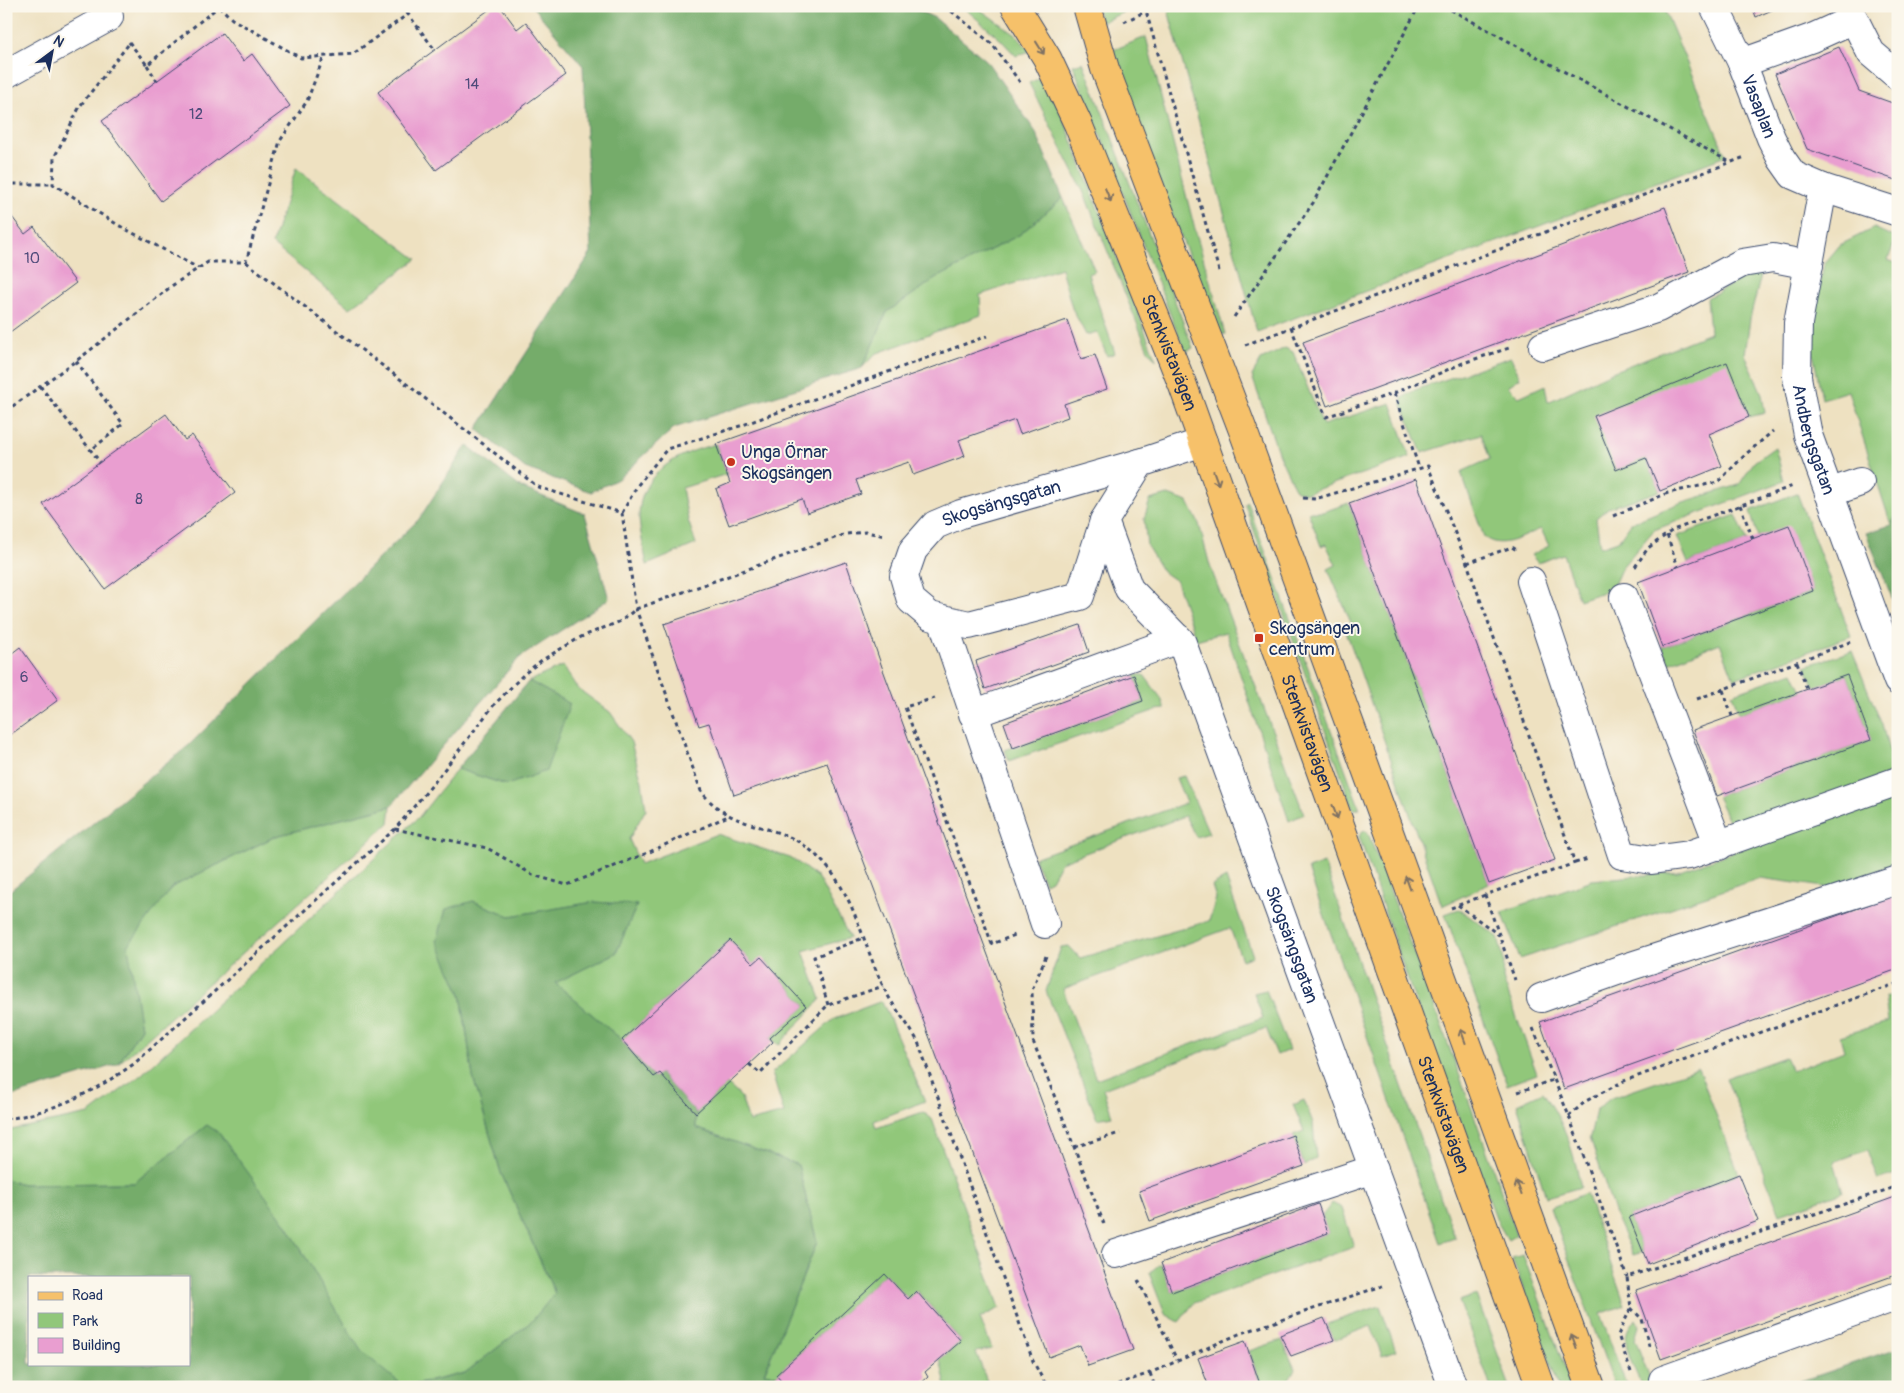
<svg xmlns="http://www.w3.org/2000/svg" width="1904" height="1393" viewBox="0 0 1904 1393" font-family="Pangolin,sans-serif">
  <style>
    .green { fill: #91c77a; stroke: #567b6c }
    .forest { fill: #74ac6a; stroke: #486e64; fill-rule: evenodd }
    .building { fill: #e99ed0 }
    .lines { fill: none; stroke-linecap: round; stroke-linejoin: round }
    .minor-casing { stroke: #3b4a6d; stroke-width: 30 }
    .major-casing { stroke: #3b4a6d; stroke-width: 30 }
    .path { stroke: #3b4a6d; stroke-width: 3; stroke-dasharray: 4 4; stroke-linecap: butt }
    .minor { stroke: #fff; stroke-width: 28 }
    .major { stroke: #f6c16b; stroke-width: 28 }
    .oneway { stroke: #7e7164 }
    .poi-dot { fill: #c8321e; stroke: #fbf7ec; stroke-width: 2 }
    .labels { text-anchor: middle; stroke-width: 4; stroke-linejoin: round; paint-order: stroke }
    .number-label { font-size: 15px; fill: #4e4b7a }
    .street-label { font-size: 18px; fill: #1b2f5e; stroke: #fbf7ec }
    .poi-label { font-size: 18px; fill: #1b2f5e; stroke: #fbf7ec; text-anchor: start }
  </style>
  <rect width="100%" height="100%" fill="#fbf7ec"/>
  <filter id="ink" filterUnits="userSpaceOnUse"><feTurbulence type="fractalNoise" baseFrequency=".02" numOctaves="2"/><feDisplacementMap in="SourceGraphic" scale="10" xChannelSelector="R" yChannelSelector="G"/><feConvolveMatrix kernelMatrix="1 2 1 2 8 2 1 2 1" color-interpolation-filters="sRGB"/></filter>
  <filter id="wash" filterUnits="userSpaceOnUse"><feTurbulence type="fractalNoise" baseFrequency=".0096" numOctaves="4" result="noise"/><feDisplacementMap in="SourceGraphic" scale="20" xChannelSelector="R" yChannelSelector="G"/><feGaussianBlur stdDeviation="1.12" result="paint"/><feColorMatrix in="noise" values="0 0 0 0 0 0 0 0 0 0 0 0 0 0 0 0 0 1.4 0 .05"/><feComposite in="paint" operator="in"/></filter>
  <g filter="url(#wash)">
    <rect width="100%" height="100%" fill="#eee1c1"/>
    <path class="green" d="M 962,6 L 975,6 L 1016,35 L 1030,51 L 1016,56 L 1001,40 Z
      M 1097,6 L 1130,6 L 1128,10 L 1100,23 Z
      M 1169,6 L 1663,6 L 1726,156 L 1257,332 L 1168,10 Z
      M 1146,37 L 1193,222 L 1225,334 L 1220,335 L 1108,52 Z
      M 1083,62 L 1193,348 L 1185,352 L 1073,65 Z
      M 1047,75 L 1156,360 L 1148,350 L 1083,191 L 1029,83 Z
      M 296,168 L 417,259 L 350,308 L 272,244 Z
      M 1063,198 L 1095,271 L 1088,274 L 1115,353 L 1107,356 L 1097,332 L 1086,335 L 1072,308 L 1061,268 L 980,295 L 981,315 L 875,354 L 862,368 L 887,312 L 935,279 L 1019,235 Z
      M 1874,228 L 1896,238 L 1888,260 L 1898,264 L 1898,513 L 1891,525 L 1848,391 L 1822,399 L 1810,338 L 1824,264 L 1840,245 Z
      M 1763,267 L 1750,319 L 1745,354 L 1762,394 L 1765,413 L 1749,417 L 1726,363 L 1616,470 L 1646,458 L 1660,491 L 1608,508 L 1596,518 L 1600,547 L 1618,541 L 1631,523 L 1680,503 L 1739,485 L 1754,462 L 1775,447 L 1784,481 L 1654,530 L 1622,567 L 1612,589 L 1579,600 L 1563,554 L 1538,563 L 1531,555 L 1549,546 L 1541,529 C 1522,536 1501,551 1484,537 L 1461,472 L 1490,459 L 1481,434 L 1422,453 L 1402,405 L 1402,398 L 1415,390 L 1511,357 L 1520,378 L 1508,386 L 1519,397 L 1545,385 L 1548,402 L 1607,374 L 1710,333 L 1707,298 Z
      M 1285,348 L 1293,352 L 1323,425 L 1391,403 L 1410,457 L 1307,493 L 1296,491 L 1279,455 L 1252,376 L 1261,360 Z
      M 716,444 L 727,474 L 682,488 L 688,520 L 696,544 L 647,565 C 644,550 640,533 639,518 C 639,472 677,454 716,444 Z
      M 1797,493 L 1851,636 L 1734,679 L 1720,643 L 1669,663 L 1662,647 L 1813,591 L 1789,526 L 1758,537 L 1750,511 Z
      M 1168,495 L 1188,502 L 1199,524 L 1210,566 L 1304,814 L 1289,821 L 1226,632 L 1196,640 L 1176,581 L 1163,572 L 1147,546 L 1144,519 L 1150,500 Z
      M 1247,502 L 1360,809 L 1353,809 L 1245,505 Z
      M 1349,503 L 1489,884 L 1442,906 L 1345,628 L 1352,625 L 1328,569 L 1336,565 L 1326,544 L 1321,546 L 1308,512 L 1323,512 Z
      M 1736,515 L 1747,541 L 1688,563 L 1677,536 Z
      M 1852,651 L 1882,725 L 1895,772 L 1744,827 L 1730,824 L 1717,796 L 1871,740 L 1847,675 L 1814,687 L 1805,666 Z
      M 563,666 L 577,688 L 610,712 L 631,742 L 642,782 L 646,809 L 629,839 L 640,864 L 717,834 L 793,859 L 818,878 L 850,938 L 803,951 L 821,999 L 779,1045 L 770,1038 L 806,1006 L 762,957 L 753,964 L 730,940 L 622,1040 L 555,983 L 616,953 L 637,905 L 594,902 L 510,916 L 473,901 L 438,941 L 461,994 L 473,1077 L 501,1173 L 555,1294 L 532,1321 L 465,1373 L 405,1387 L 361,1352 L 286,1224 L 207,1125 L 134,1183 L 23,1184 L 6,1180 L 6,1131 L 89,1114 L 141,1075 L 419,817 L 457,769 L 507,785 L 570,704 L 529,681 Z
      M 1793,672 L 1802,691 L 1739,714 L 1732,694 Z
      M 1134,675 L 1144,675 L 1161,698 L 1165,709 L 1156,710 L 1009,761 L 1005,750 L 1143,701 Z
      M 1184,776 L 1209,833 L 1196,837 L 1185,816 L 1061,862 L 1051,880 L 1045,883 L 1034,858 L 1186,803 L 1176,778 Z
      M 1898,793 L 1898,863 L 1831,888 L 1760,878 L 1520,959 L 1502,912 L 1592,880 L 1678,872 Z
      M 391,806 L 389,823 L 118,1064 L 141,1028 L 127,946 L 172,887 L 276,836 Z
      M 1364,830 L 1368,833 C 1419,966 1470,1099 1516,1235 L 1508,1240 L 1498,1223 L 1411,989 L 1359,836 Z
      M 1324,863 L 1455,1238 L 1440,1243 L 1308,869 Z
      M 1226,878 L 1253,956 L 1242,960 L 1230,928 L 1063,989 L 1096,1079 L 1263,1018 L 1254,993 L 1266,990 L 1289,1050 L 1277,1055 L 1266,1028 L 1103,1089 L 1112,1116 L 1097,1119 L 1046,991 L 1061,947 L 1069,946 L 1080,958 L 1209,921 L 1216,898 L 1212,886 Z
      M 1459,909 L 1498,937 L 1504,961 L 1503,979 L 1537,1074 L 1507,1085 L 1445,914 Z
      M 1898,993 L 1898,1173 L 1878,1180 L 1867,1150 L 1834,1162 L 1843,1192 L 1780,1214 L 1726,1078 L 1785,1057 L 1792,1071 L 1844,1051 L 1840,1036 L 1888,1022 L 1885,997 Z
      M 882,1001 L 925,1101 L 874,1121 L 876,1128 L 923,1112 L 932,1119 L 1000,1308 L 980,1318 L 992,1349 L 976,1352 L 989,1387 L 946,1387 L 940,1359 L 961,1341 L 917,1291 L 908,1299 L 885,1274 L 776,1375 L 764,1374 L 817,1242 L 798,1165 L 696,1128 L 696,1113 L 727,1084 L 741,1097 L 749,1122 L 784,1113 L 772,1073 L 834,1019 Z
      M 1698,1068 L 1739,1174 L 1629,1217 L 1643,1252 L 1633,1255 L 1616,1218 L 1590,1137 L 1596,1110 L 1611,1098 Z
      M 1543,1092 C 1566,1127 1572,1146 1581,1187 L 1546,1197 L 1517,1104 Z
      M 1304,1100 L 1313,1123 L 1316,1158 L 1304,1166 L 1293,1135 L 1304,1131 L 1293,1105 Z
      M 1586,1193 L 1625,1305 L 1600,1314 L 1627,1387 L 1615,1387 L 1550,1208 Z
      M 1332,1203 L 1342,1208 L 1354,1247 L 1194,1303 L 1179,1322 L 1165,1314 L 1149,1273 L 1161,1263 L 1172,1292 L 1328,1233 L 1322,1216 Z
      M 1523,1255 L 1572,1387 L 1559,1387 L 1512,1258 Z
      M 1476,1295 L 1510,1387 L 1491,1387 L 1459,1301 Z
      M 1380,1306 L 1396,1351 L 1382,1356 L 1371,1326 L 1334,1340 L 1327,1324 Z
      M 1636,1319 L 1639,1326 L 1635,1339 L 1653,1387 L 1642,1387 C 1634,1365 1614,1337 1636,1319 Z
      M 1282,1340 L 1295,1369 L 1284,1387 L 1261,1387 L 1249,1351 Z"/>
    <path class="forest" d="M 532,6 L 908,6 L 935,18 L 986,60 L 1035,131 L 1063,198 L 1019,235 L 935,279 L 887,312 L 862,368 L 674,428 L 618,479 L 591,492 L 525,468 L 477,429 L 591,253 L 583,66 Z
      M 467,445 L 520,487 L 585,514 L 609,599 L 519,658 L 391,806 L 276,836 L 172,887 L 128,946 L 141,1028 L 118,1064 L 6,1098 L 6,894 L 188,746 L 419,519 Z
      M 1898,513 L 1898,613 L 1866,533 L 1891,525 Z
      M 529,681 L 570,704 L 546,771 L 507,785 L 457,769 Z
      M 473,901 L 510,916 L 594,902 L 637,905 L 616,953 L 555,983 L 622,1040 L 653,1077 L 660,1073 L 696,1113 L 696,1128 L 798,1165 L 817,1242 L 764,1373 L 776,1375 L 786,1387 L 407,1387 L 465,1373 L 532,1321 L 555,1293 L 501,1173 L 473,1077 L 461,994 L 437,941 L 446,909 Z
      M 207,1125 L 219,1133 L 286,1224 L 361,1351 L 405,1387 L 6,1387 L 6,1180 L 23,1184 L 134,1183 ZM 29,1277 L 189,1277 L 189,1364 L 29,1364 Z
      M 1898,1348 L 1898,1387 L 1783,1387 Z"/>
    <g id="blocks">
      <path class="building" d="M 494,6 L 500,6 L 517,29 L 526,22 L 566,75 L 436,170 L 378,92 Z
        M 1752,6 L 1781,6 L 1756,17 Z
        M 222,33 L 243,61 L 252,54 L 290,106 L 161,201 L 102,121 Z
        M 1839,47 L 1859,91 L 1898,105 L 1898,181 L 1807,149 L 1775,74 Z
        M 1665,207 L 1689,272 L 1327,406 L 1303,342 Z
        M 6,209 L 25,234 L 34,227 L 76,283 L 6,335 Z
        M 1067,320 L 1081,359 L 1095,355 L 1107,389 L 1064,404 L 1068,417 L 1020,434 L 1015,420 L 959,440 L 965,456 L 913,475 L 909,462 L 856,480 L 861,494 L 807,513 L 802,499 L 729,525 L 716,489 L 730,483 L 716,444 Z
        M 1727,362 L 1749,417 L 1709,434 L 1722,466 L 1660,491 L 1646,458 L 1616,470 L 1594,416 Z
        M 166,414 L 185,440 L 192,435 L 235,493 L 105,589 L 43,504 Z
        M 1416,479 L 1555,860 L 1489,884 L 1349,503 Z
        M 1789,525 L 1813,591 L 1662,647 L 1638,582 Z
        M 846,562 L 882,667 L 1133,1350 L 1088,1366 L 1080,1345 L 1049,1357 L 827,763 L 734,795 L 709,723 L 699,726 L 664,624 Z
        M 1080,625 L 1089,652 L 985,689 L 976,661 Z
        M 20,647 L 58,700 L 6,738 L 6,648 L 11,654 Z
        M 1134,675 L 1143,701 L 1013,748 L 1004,723 Z
        M 1847,675 L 1871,740 L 1717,796 L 1693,730 Z
        M 1898,894 L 1898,969 L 1564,1089 L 1540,1022 Z
        M 730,940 L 753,964 L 761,957 L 806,1006 L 770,1038 L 773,1042 L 696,1113 L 660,1073 L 654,1077 L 622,1040 Z
        M 1293,1135 L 1304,1166 L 1150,1221 L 1139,1191 Z
        M 1739,1174 L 1758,1221 L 1648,1264 L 1629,1217 Z
        M 1898,1196 L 1898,1274 L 1661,1359 L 1636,1290 Z
        M 1318,1204 L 1328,1233 L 1172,1292 L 1161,1263 Z
        M 885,1274 L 908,1299 L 916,1291 L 961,1341 L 925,1372 L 928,1377 L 917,1387 L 786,1387 L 776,1375 Z
        M 1324,1318 L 1334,1340 L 1291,1356 L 1280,1335 Z
        M 1245,1341 L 1261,1387 L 1209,1387 L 1198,1358 Z"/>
    </g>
  </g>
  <g filter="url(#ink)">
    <use href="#blocks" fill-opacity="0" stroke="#3b4a6d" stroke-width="1"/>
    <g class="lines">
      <g class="minor-casing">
        <g id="minor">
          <path id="s1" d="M 1714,6 L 1742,63 L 1771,138 L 1781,158 L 1793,175 L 1823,188 L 1898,212"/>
          <path d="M 1742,63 L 1812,38 L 1854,19 L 1871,53 L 1898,76"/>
          <path d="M 6,74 L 109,17 L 107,6"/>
          <path id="s2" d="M 1823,188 L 1798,323 L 1797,377 L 1808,435 L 1898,681"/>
          <path d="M 1543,346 L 1658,308 L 1742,263 L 1773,258 L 1809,265"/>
          <path id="s3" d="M 1203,442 L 1140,463 L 1104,521 L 1129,589 L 1182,643 L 1453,1387"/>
          <path d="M 1829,493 L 1860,482"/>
          <path id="s4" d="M 1104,521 L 1080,596 L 969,625 L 930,616 L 911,600 L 904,576 L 913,550 L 935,525 L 961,514 L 1140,463"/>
          <path d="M 1531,581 L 1622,855 L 1652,860 L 1689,855 L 1898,781"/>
          <path d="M 1624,597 L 1719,846"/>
          <path d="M 942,619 L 1045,924"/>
          <path d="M 973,714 L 1179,639"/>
          <path d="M 1541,998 L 1628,967 L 1898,880"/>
          <path d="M 1116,1254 L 1374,1169"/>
          <path d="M 1663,1380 L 1898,1296"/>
        </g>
      </g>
      <g class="major-casing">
        <g id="major">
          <path id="s5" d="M 1015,6 L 1047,58 L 1078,124 L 1183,386 L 1541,1387"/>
          <path d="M 1087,6 L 1105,69 L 1242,428 L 1591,1387"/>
        </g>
      </g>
      <path class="path" d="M 219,6 L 232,19 L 301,58 L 353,54 L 408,14 L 435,50
        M 402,6 L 408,14
        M 945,6 L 992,44 L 1022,85
        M 1149,6 L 1146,11 L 1219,271
        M 1444,6 L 1728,161
        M 1124,22 L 1146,11
        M 129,42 L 147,65 L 219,6
        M 128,45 L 80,106 L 54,158 L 53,184 L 118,225 L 198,268
        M 147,65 L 157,81
        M 6,187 L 13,184 L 53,184
        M 246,262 L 404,382 L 538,487 L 622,513 L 636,609 L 701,791 C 732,832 774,821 809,849 C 854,885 860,939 884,988 C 893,1007 908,1023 918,1042 L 1033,1361 L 1043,1380 L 1049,1387
        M 1234,317 L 1313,203 L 1419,6
        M 1291,327 L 1326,417 L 1394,393 L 1463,363 L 1512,347
        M 1245,345 L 1745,157
        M 76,361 L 123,424 L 90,451
        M 40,386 L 100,462
        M 1394,393 L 1419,468
        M 6,411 L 84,355 L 173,285 L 208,262 L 246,262 L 280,141 L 307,101 L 324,56
        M 1303,498 L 1315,499 L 1428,466 L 1467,563 L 1575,863 L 1485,895 L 1515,980
        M 1740,505 L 1753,539
        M 622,513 L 637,486 L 667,449 L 740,426 L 987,336
        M 1613,516 L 1668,493 L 1718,482 L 1746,454 L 1773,431
        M 1667,535 L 1678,567
        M 1467,563 L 1512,547 L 1518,551
        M 1635,567 L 1648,548 L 1673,530 L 1793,486
        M 1797,662 L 1807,689
        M 1723,690 L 1732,716
        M 935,698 L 905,707 L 992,944 L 1015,935
        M 1697,699 L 1850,642
        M 395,829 L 487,848 L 533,875 L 567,885 L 645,854 L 728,816
        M 1575,863 L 1588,859
        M 1458,905 L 1499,935
        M 1451,908 L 1485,895
        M 1046,956 L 1032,990 L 1033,1041 L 1104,1224
        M 828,1005 L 814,957 L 863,938
        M 1533,1028 L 1569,1116 L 1627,1277
        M 749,1064 L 760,1073 L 828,1005 L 883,986
        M 1518,1092 L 1553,1080
        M 1569,1116 L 1586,1101 L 1624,1081 L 1898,983
        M 6,1119 C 54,1112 96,1091 135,1063 L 395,829 L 433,784 L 493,706 L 524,674 L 542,660 L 581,637 L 621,621 L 636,609 L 846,534 L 866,532 L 885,536
        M 1074,1147 L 1120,1133
        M 1138,1280 L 1177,1360
        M 1631,1308 L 1642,1319 L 1650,1350
        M 1631,1372 L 1618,1335 L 1631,1308 L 1627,1277 L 1898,1186
        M 1150,1373 L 1155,1387
        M 1110,1387 L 1150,1373 L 1239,1334 L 1382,1286"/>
      <use href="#minor" class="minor"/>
      <use href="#major" class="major"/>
    </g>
    <defs><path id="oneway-shaft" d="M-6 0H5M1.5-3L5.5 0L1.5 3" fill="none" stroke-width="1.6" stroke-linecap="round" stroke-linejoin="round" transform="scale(1.25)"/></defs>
    <g class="oneway">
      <use href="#oneway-shaft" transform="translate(1040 48) rotate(58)"/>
      <use href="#oneway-shaft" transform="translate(1108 195) rotate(67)"/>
      <use href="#oneway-shaft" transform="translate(1216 478) rotate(70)"/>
      <use href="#oneway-shaft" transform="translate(1335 812) rotate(70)"/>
      <use href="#oneway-shaft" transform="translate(1408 883) rotate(-110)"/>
      <use href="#oneway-shaft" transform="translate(1463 1036) rotate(-110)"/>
      <use href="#oneway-shaft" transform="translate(1519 1188) rotate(-110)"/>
      <use href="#oneway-shaft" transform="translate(1574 1341) rotate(-110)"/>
    </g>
  </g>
  <g class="poi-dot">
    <circle cx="731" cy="462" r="5"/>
    <rect x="1254" y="633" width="10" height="10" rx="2.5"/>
  </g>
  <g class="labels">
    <g class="number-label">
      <text x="472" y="89">14</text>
      <text x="196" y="119">12</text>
      <text x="32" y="263">10</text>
      <text x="139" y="504">8</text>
      <text x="24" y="682">6</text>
    </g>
    <g class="street-label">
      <text dy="6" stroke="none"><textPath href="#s1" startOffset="110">Vasaplan</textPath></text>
      <text dy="6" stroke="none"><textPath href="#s5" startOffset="380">Stenkvistavägen</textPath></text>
      <text dy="6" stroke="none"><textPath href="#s2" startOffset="256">Andbergsgatan</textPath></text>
      <text dy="6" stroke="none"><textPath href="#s4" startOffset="414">Skogsängsgatan</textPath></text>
      <text dy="6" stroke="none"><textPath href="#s5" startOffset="785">Stenkvistavägen</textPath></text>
      <text dy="6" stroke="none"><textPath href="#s3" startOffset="604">Skogsängsgatan</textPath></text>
      <text dy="6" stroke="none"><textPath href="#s5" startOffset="1190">Stenkvistavägen</textPath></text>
    </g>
    <g class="poi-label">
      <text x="741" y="458">Unga Örnar<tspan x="741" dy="21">Skogsängen</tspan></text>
      <text x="1269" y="634">Skogsängen<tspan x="1269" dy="21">centrum</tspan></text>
    </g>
  </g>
  <rect width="1904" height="1393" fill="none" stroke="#fbf7ec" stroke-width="25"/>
  <rect x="28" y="1276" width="162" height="90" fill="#fbf7ec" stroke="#a1a7b3"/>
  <rect x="38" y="1292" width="25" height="8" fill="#f6c16b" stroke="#a1a7b3"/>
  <text x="72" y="1300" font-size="15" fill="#1b2f5e">Road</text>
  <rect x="38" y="1313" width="25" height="15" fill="#91c77a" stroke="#a1a7b3"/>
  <text x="72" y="1326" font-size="15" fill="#1b2f5e">Park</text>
  <rect x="38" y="1338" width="25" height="15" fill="#e99ed0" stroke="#a1a7b3"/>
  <text x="72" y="1350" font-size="15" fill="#1b2f5e">Building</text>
  <g transform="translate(52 52) rotate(32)" stroke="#fbf7ec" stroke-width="4" paint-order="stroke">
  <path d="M0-4L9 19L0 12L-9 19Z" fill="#1b2f5e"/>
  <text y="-8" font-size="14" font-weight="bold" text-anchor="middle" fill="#1b2f5e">N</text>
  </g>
</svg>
